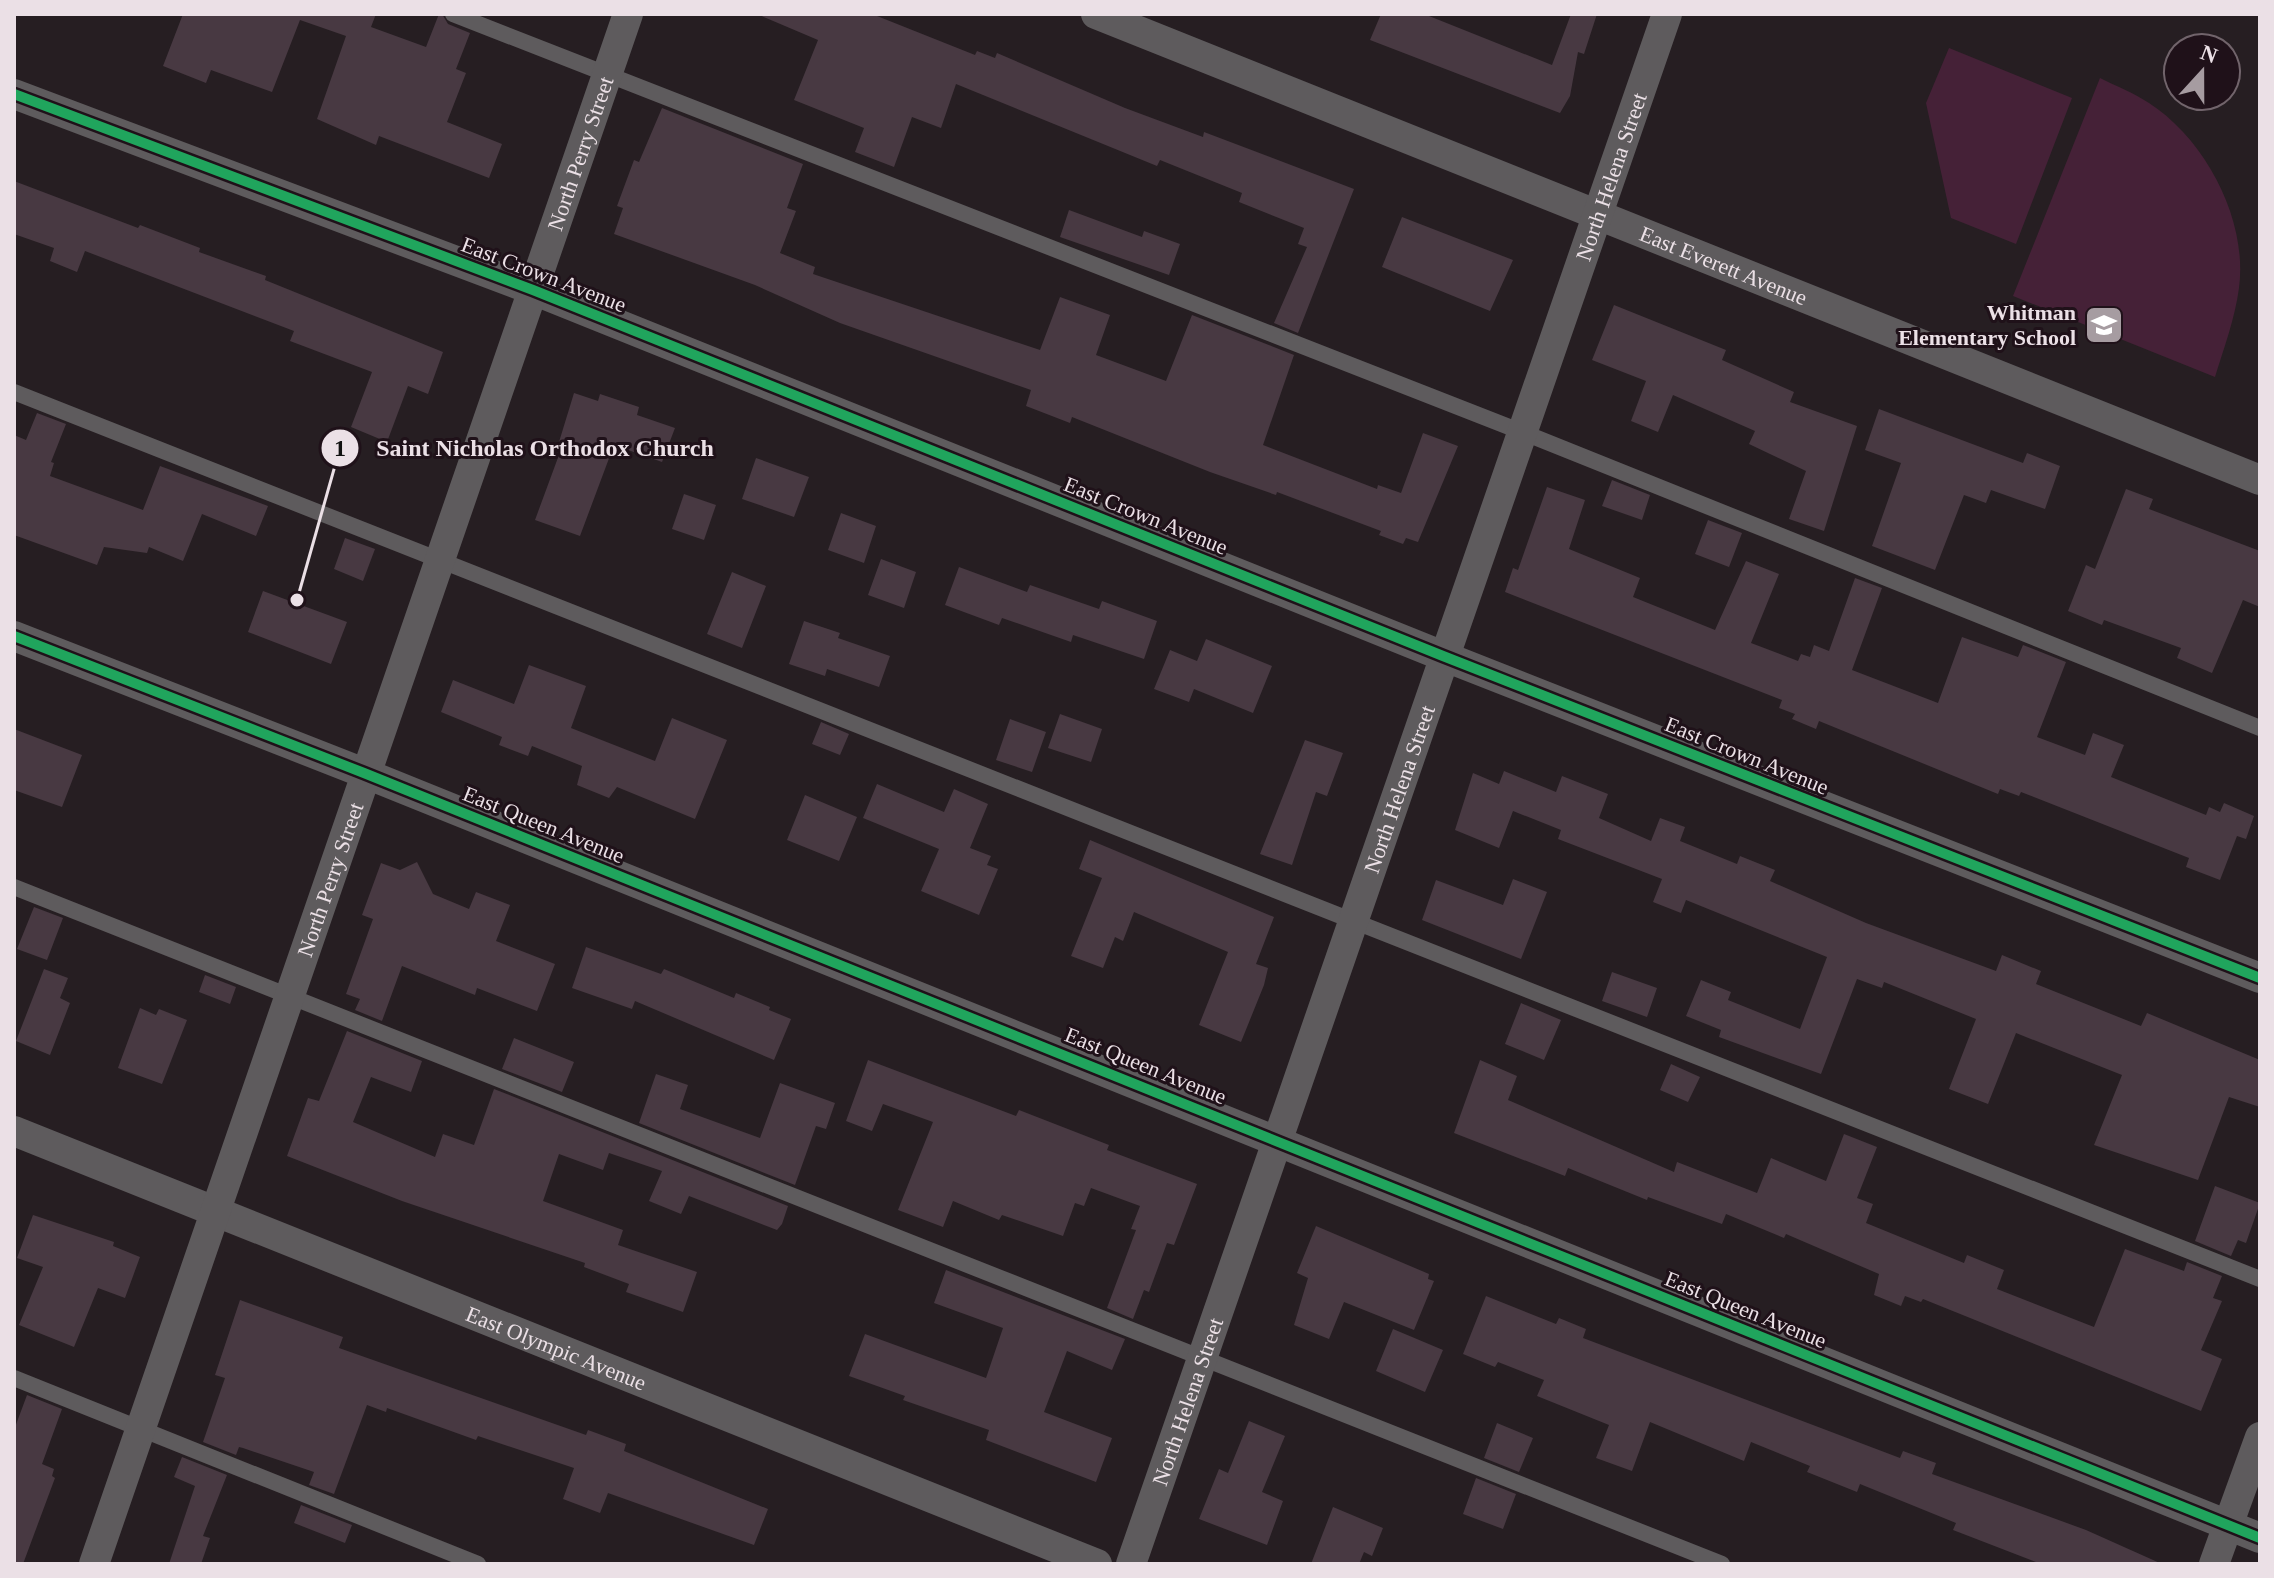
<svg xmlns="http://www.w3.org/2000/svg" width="2274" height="1578" viewBox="0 0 2274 1578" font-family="Georgia,serif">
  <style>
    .green { fill: #452137 }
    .building { fill: #483942 }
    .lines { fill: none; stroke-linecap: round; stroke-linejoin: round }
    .service { stroke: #5e5b5d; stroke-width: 16 }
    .minor { stroke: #5e5b5d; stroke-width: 30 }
    .cycleway-casing { stroke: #1f1119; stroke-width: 15 }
    .cycleway { stroke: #20a55d; stroke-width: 10 }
    .labels { text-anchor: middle; stroke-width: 6; stroke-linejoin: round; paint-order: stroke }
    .street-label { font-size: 22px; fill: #ebe0e6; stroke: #1f1119 }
    .poi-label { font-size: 22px; font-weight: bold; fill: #ebe0e6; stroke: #1f1119; text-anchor: end }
    .leader { fill: none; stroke: #ebe0e6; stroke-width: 3 }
    .callout-dot { fill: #ebe0e6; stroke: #1f1119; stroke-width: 3 }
    .mark-label { font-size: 24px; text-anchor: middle; font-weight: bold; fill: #111 }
    .callout-label { font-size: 24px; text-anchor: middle; font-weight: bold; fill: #ebe0e6; stroke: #1f1119; stroke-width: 6; stroke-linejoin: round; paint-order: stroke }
  </style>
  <rect width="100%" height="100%" fill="#261e22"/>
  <path class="green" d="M 1949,48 L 2072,98 L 2016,244 L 1951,218 L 1926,103 Z
    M 2100,78 C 2116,86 2134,93 2149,103 C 2206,140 2248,220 2239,288 C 2235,318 2224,348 2215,377 L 2013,296 Z"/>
  <path class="building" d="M 183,14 L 376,14 L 371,27 L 426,47 L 439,14 L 442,14 L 448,24 L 470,33 L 456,69 L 466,73 L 447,122 L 502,144 L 489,178 L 379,136 L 376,145 L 317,119 L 346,36 L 300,20 L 272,92 L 211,70 L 206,83 L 163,66 Z
    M 757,14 L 872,14 L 975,55 L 977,51 L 995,58 L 997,53 L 1125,108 L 1203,137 L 1204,132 L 1354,189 L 1298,333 L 1274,323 L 1307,247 L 1298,244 L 1304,228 L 1239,202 L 1242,193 L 1160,160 L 1157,166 L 956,84 L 941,128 L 912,117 L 894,167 L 855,152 L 864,128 L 794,100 L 818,40 Z
    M 1381,14 L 1424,14 L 1552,65 L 1571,14 L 1597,14 L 1584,54 L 1578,52 L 1570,96 L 1560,113 L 1370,40 Z
    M 662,108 L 803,164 L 787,208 L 796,211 L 780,253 L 815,267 L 813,274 L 1040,350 L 1060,297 L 1110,315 L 1096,355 L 1166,381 L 1192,315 L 1294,355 L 1263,445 L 1377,489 L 1378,485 L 1401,493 L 1423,433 L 1458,446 L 1418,542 L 1406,538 L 1403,544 L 1379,535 L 1381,531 L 1277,492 L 1276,495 L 1210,472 L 1072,417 L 1070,423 L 1026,406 L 1031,390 L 840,323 L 755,285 L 614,234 L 623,208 L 617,206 L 634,160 L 639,162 Z
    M 14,181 L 138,228 L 140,225 L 200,248 L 199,252 L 266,276 L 265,280 L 443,352 L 428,394 L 408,386 L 387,442 L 351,427 L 372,372 L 290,341 L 294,331 L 85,251 L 77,272 L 50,261 L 54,248 L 14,234 Z
    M 1069,210 L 1142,237 L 1144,231 L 1180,244 L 1169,275 L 1060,237 Z
    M 1402,217 L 1513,260 L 1490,311 L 1382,267 Z
    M 1614,305 L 1726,350 L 1722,360 L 1794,392 L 1790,402 L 1857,426 L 1824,531 L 1789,519 L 1806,471 L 1749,444 L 1755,431 L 1673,395 L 1658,432 L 1631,421 L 1646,381 L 1592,360 Z
    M 574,393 L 598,401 L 600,394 L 639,407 L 637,415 L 675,428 L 662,462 L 614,445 L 580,536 L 535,520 L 563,444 L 559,442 Z
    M 1879,409 L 2023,463 L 2027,453 L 2060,466 L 2045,509 L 1991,490 L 1986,503 L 1964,495 L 1935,570 L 1872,546 L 1901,463 L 1865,450 Z
    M 37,413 L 66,424 L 51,462 L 54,463 L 50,476 L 143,510 L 160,466 L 268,506 L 256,536 L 202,514 L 183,561 L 149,547 L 147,553 L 104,547 L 97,565 L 14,535 L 14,435 L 26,440 Z
    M 756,458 L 809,477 L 794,517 L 742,499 Z
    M 1612,480 L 1650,495 L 1642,520 L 1602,506 Z
    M 1547,487 L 1585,500 L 1569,549 L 1640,578 L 1633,597 L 1715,630 L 1746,561 L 1779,574 L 1751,643 L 1798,661 L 1801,654 L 1810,657 L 1814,645 L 1829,651 L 1855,578 L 1882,588 L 1852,670 L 1938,703 L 1962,637 L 2018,657 L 2023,645 L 2066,662 L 2037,737 L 2085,755 L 2093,733 L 2124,745 L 2111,777 L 2206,815 L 2209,807 L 2220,812 L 2224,803 L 2254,816 L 2246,839 L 2237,836 L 2220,880 L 2186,867 L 2189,858 L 2021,792 L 2019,796 L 2000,789 L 1998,794 L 1819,721 L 1816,729 L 1792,719 L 1795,714 L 1779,708 L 1782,700 L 1505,592 L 1513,568 L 1518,570 Z
    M 2126,489 L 2153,499 L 2149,509 L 2260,551 L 2260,607 L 2243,600 L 2212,673 L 2177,658 L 2181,648 L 2104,620 L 2102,625 L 2068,611 L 2086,565 L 2095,569 Z
    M 684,494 L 716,505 L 704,540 L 672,529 Z
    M 841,513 L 876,526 L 864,563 L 828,550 Z
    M 1708,520 L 1742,533 L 1729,567 L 1695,554 Z
    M 345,538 L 375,549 L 363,581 L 334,569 Z
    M 881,559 L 916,572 L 904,608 L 868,595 Z
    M 959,567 L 1027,592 L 1030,585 L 1099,609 L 1102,601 L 1157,621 L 1144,659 L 1073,635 L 1071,642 L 1002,618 L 999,625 L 945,605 Z
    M 732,572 L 766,586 L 742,648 L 707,634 Z
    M 263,591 L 347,622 L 331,664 L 248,632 Z
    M 804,621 L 840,633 L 838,638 L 890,656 L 879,687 L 827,669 L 825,676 L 789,664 Z
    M 1206,639 L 1272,666 L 1253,713 L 1194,689 L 1189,702 L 1154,689 L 1170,650 L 1197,661 Z
    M 529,665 L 586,686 L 571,728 L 655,761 L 672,718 L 727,740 L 695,819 L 617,787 L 609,798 L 577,785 L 582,766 L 532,746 L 528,756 L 499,745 L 502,737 L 441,712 L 453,680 L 514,704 Z
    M 1060,714 L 1102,729 L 1091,762 L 1048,748 Z
    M 1010,719 L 1046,732 L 1032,772 L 996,760 Z
    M 821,722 L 849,734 L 840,755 L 812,744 Z
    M 14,729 L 82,755 L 62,807 L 14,790 Z
    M 1305,740 L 1343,753 L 1327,796 L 1316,792 L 1292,865 L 1260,854 Z
    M 1504,771 L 1556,792 L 1562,776 L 1608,794 L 1599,818 L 1651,841 L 1660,818 L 1685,827 L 1680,841 L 1737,864 L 1740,856 L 1775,870 L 1770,881 L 1866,923 L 1996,971 L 2002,955 L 2041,971 L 2036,984 L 2141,1026 L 2147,1013 L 2260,1060 L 2260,1107 L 2229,1097 L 2198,1180 L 2094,1145 L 2122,1075 L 2016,1033 L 1988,1104 L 1949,1089 L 1976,1019 L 1884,982 L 1882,988 L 1857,979 L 1821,1074 L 1719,1037 L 1721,1030 L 1686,1016 L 1701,980 L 1731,992 L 1728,1000 L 1800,1029 L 1827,957 L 1686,900 L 1681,913 L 1653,902 L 1662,879 L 1558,839 L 1561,830 L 1513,811 L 1499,848 L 1455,830 L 1473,773 L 1499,784 Z
    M 877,784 L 944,812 L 954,789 L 988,804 L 970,848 L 991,856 L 987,865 L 998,869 L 979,915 L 921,891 L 939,849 L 863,818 Z
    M 805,795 L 857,817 L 839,861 L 787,840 Z
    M 1090,840 L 1274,917 L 1256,964 L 1268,968 L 1264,985 L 1241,1042 L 1199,1025 L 1228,952 L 1134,912 L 1123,941 L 1115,937 L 1103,968 L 1071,956 L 1102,878 L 1079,869 Z
    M 417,862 L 433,894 L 469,909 L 476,892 L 510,905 L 496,941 L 555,964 L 537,1011 L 477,988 L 475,995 L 402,966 L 382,1021 L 355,1010 L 360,999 L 346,994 L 373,919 L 362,915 L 381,863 L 400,870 Z
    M 1513,879 L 1547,892 L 1521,959 L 1422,920 L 1436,880 L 1503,905 Z
    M 34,907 L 63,918 L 47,960 L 17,949 Z
    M 586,947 L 661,974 L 664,969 L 734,998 L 736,993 L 770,1007 L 769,1010 L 791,1019 L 774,1060 L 635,1001 L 632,1009 L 572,988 Z
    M 44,969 L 68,978 L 60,998 L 70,1003 L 50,1055 L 16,1041 Z
    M 1612,972 L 1657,988 L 1647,1017 L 1602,1001 Z
    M 205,975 L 236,987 L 230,1004 L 199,992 Z
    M 1521,1003 L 1561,1020 L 1544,1060 L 1505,1044 Z
    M 140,1008 L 156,1015 L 159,1009 L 187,1020 L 162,1084 L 118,1068 Z
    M 347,1031 L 422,1061 L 411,1092 L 371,1077 L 353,1122 L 435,1157 L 443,1134 L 474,1145 L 494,1089 L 788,1206 L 782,1224 L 777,1230 L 689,1196 L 681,1214 L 649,1201 L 662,1171 L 609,1153 L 603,1170 L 559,1154 L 543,1201 L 623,1230 L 618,1245 L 697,1272 L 683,1312 L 626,1292 L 629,1284 L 584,1267 L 585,1263 L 402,1201 L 287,1156 L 308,1098 L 319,1101 Z
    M 514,1038 L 574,1062 L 562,1092 L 502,1069 Z
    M 868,1060 L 1016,1116 L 1019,1110 L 1109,1145 L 1107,1150 L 1197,1184 L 1174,1245 L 1167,1243 L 1149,1292 L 1144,1290 L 1133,1319 L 1107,1308 L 1136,1230 L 1131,1229 L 1140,1206 L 1091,1188 L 1084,1206 L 1075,1203 L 1063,1236 L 1002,1215 L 999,1220 L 953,1201 L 943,1227 L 898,1210 L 933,1122 L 883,1104 L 872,1131 L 846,1121 Z
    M 1480,1060 L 1517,1076 L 1508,1100 L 1674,1172 L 1677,1162 L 1757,1193 L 1771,1158 L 1826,1181 L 1844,1134 L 1877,1147 L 1857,1198 L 1873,1204 L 1866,1223 L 1964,1263 L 1967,1255 L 2004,1270 L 1997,1289 L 2094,1327 L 2125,1249 L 2184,1271 L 2187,1262 L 2222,1276 L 2213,1298 L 2222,1301 L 2201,1350 L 2222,1359 L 2201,1411 L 1923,1299 L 1921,1302 L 1905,1296 L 1901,1306 L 1874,1295 L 1879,1274 L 1786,1234 L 1784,1238 L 1726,1214 L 1722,1224 L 1648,1197 L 1647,1200 L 1568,1168 L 1565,1176 L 1454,1133 Z
    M 1671,1064 L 1700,1077 L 1688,1102 L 1660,1090 Z
    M 656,1074 L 688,1085 L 680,1109 L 760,1138 L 780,1083 L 835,1103 L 826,1129 L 816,1126 L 795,1185 L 639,1123 Z
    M 2215,1186 L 2260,1203 L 2246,1243 L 2238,1240 L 2231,1256 L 2195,1241 Z
    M 33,1215 L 114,1242 L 113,1246 L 140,1257 L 125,1298 L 98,1288 L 74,1347 L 19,1325 L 43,1267 L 17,1258 Z
    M 1316,1226 L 1429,1274 L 1428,1279 L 1434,1281 L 1414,1330 L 1344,1302 L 1329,1339 L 1294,1325 L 1308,1278 L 1297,1273 Z
    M 946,1270 L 1125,1339 L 1112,1370 L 1067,1351 L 1044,1412 L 1112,1438 L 1096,1482 L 986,1440 L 989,1430 L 903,1400 L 905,1396 L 849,1376 L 865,1334 L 986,1378 L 1003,1328 L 934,1303 Z
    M 1486,1296 L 1556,1324 L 1559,1318 L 1586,1329 L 1583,1338 L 1900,1458 L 1903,1451 L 1936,1463 L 1932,1474 L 2086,1530 L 2162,1564 L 2041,1564 L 1953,1530 L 1956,1523 L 1860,1484 L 1857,1492 L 1807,1472 L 1810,1466 L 1751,1442 L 1744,1461 L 1650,1422 L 1632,1471 L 1596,1458 L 1609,1425 L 1537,1396 L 1544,1380 L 1498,1362 L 1495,1367 L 1463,1354 Z
    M 240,1300 L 343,1337 L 339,1348 L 586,1435 L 588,1430 L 626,1444 L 624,1451 L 768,1509 L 754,1545 L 608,1493 L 600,1513 L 563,1499 L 574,1468 L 478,1436 L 476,1440 L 387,1408 L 386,1412 L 367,1405 L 334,1494 L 309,1485 L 314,1472 L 243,1448 L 239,1447 L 236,1455 L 203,1442 L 225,1378 L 215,1375 Z
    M 1393,1329 L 1443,1350 L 1425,1392 L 1376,1371 Z
    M 27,1395 L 62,1409 L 42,1464 L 54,1469 L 52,1476 L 55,1478 L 23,1564 L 14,1564 L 14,1430 Z
    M 1249,1421 L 1285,1436 L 1262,1492 L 1283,1501 L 1267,1545 L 1199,1519 L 1219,1469 L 1228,1473 Z
    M 1497,1423 L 1533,1438 L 1519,1472 L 1484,1458 Z
    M 182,1457 L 227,1475 L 203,1536 L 210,1538 L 201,1564 L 169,1564 L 195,1486 L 174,1477 Z
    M 1476,1478 L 1516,1494 L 1503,1529 L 1463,1514 Z
    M 301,1505 L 352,1525 L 345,1543 L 294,1523 Z
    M 1333,1507 L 1383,1528 L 1372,1556 L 1364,1552 L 1359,1564 L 1311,1564 Z"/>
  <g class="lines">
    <path class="service" d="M 453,14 L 1522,432 L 2260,728
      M 14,392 L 2260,1279
      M 14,887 L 1722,1564
      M 14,1378 L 478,1564"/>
    <g class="minor">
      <path id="s1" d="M 1096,14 L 2260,480"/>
      <path d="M 14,94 L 533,290 L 1443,656 L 2260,978"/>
      <path d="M 14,636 L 364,773 L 2260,1538"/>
      <path id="s2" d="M 14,1131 L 1097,1564"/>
      <path id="s3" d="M 94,1564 L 628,14"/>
      <path id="s4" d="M 1131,1564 L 1667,14"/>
      <path d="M 2214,1564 L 2260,1437"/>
    </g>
    <g class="cycleway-casing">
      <path id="cycleway" d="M 14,94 L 533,290 L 1443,656 L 2260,978
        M 14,636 L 364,773 L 2260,1538"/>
    </g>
    <use href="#cycleway" class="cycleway"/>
  </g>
  <defs>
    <g id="school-square" transform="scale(2)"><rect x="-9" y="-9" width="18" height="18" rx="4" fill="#a69ca1" stroke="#1f1119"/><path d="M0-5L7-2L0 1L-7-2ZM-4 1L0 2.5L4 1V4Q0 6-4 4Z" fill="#fff"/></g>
  </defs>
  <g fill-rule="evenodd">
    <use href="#school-square" x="2104" y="325"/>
  </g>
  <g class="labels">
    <g class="street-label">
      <text dy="8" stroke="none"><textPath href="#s3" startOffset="1492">North Perry Street</textPath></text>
      <text dy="8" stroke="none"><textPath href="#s4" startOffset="1468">North Helena Street</textPath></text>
      <text dy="8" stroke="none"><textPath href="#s1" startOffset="676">East Everett Avenue</textPath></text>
      <text transform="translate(544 274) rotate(21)" y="8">East Crown Avenue</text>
      <text transform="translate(1146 515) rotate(22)" y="8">East Crown Avenue</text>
      <text transform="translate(1747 755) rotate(22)" y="8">East Crown Avenue</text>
      <text dy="8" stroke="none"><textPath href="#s4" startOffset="820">North Helena Street</textPath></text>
      <text transform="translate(544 824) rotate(22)" y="8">East Queen Avenue</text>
      <text dy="8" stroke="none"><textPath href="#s3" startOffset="724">North Perry Street</textPath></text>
      <text transform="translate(1146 1065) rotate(22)" y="8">East Queen Avenue</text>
      <text transform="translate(1746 1309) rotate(22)" y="8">East Queen Avenue</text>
      <text dy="8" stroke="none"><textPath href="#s2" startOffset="584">East Olympic Avenue</textPath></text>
      <text dy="8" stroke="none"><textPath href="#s4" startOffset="172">North Helena Street</textPath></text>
    </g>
    <g class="poi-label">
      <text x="2076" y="320">Whitman<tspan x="2076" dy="25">Elementary School</tspan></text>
    </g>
  </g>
  <path class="leader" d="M297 600L340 448"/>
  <g class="callout-dot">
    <circle cx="297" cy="600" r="8"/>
    <circle cx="340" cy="448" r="20"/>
  </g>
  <g class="mark-label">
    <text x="340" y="456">1</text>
  </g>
  <g class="callout-label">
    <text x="545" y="456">Saint Nicholas Orthodox Church</text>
  </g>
  <rect width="2274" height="1578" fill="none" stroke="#ebe0e6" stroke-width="32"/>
  <g transform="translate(2202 72) rotate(21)"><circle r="38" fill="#1f1119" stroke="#71646b" stroke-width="2"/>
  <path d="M0-6L14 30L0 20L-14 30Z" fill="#a69ca1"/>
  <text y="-12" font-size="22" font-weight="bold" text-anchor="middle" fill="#ebe0e6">N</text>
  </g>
</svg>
